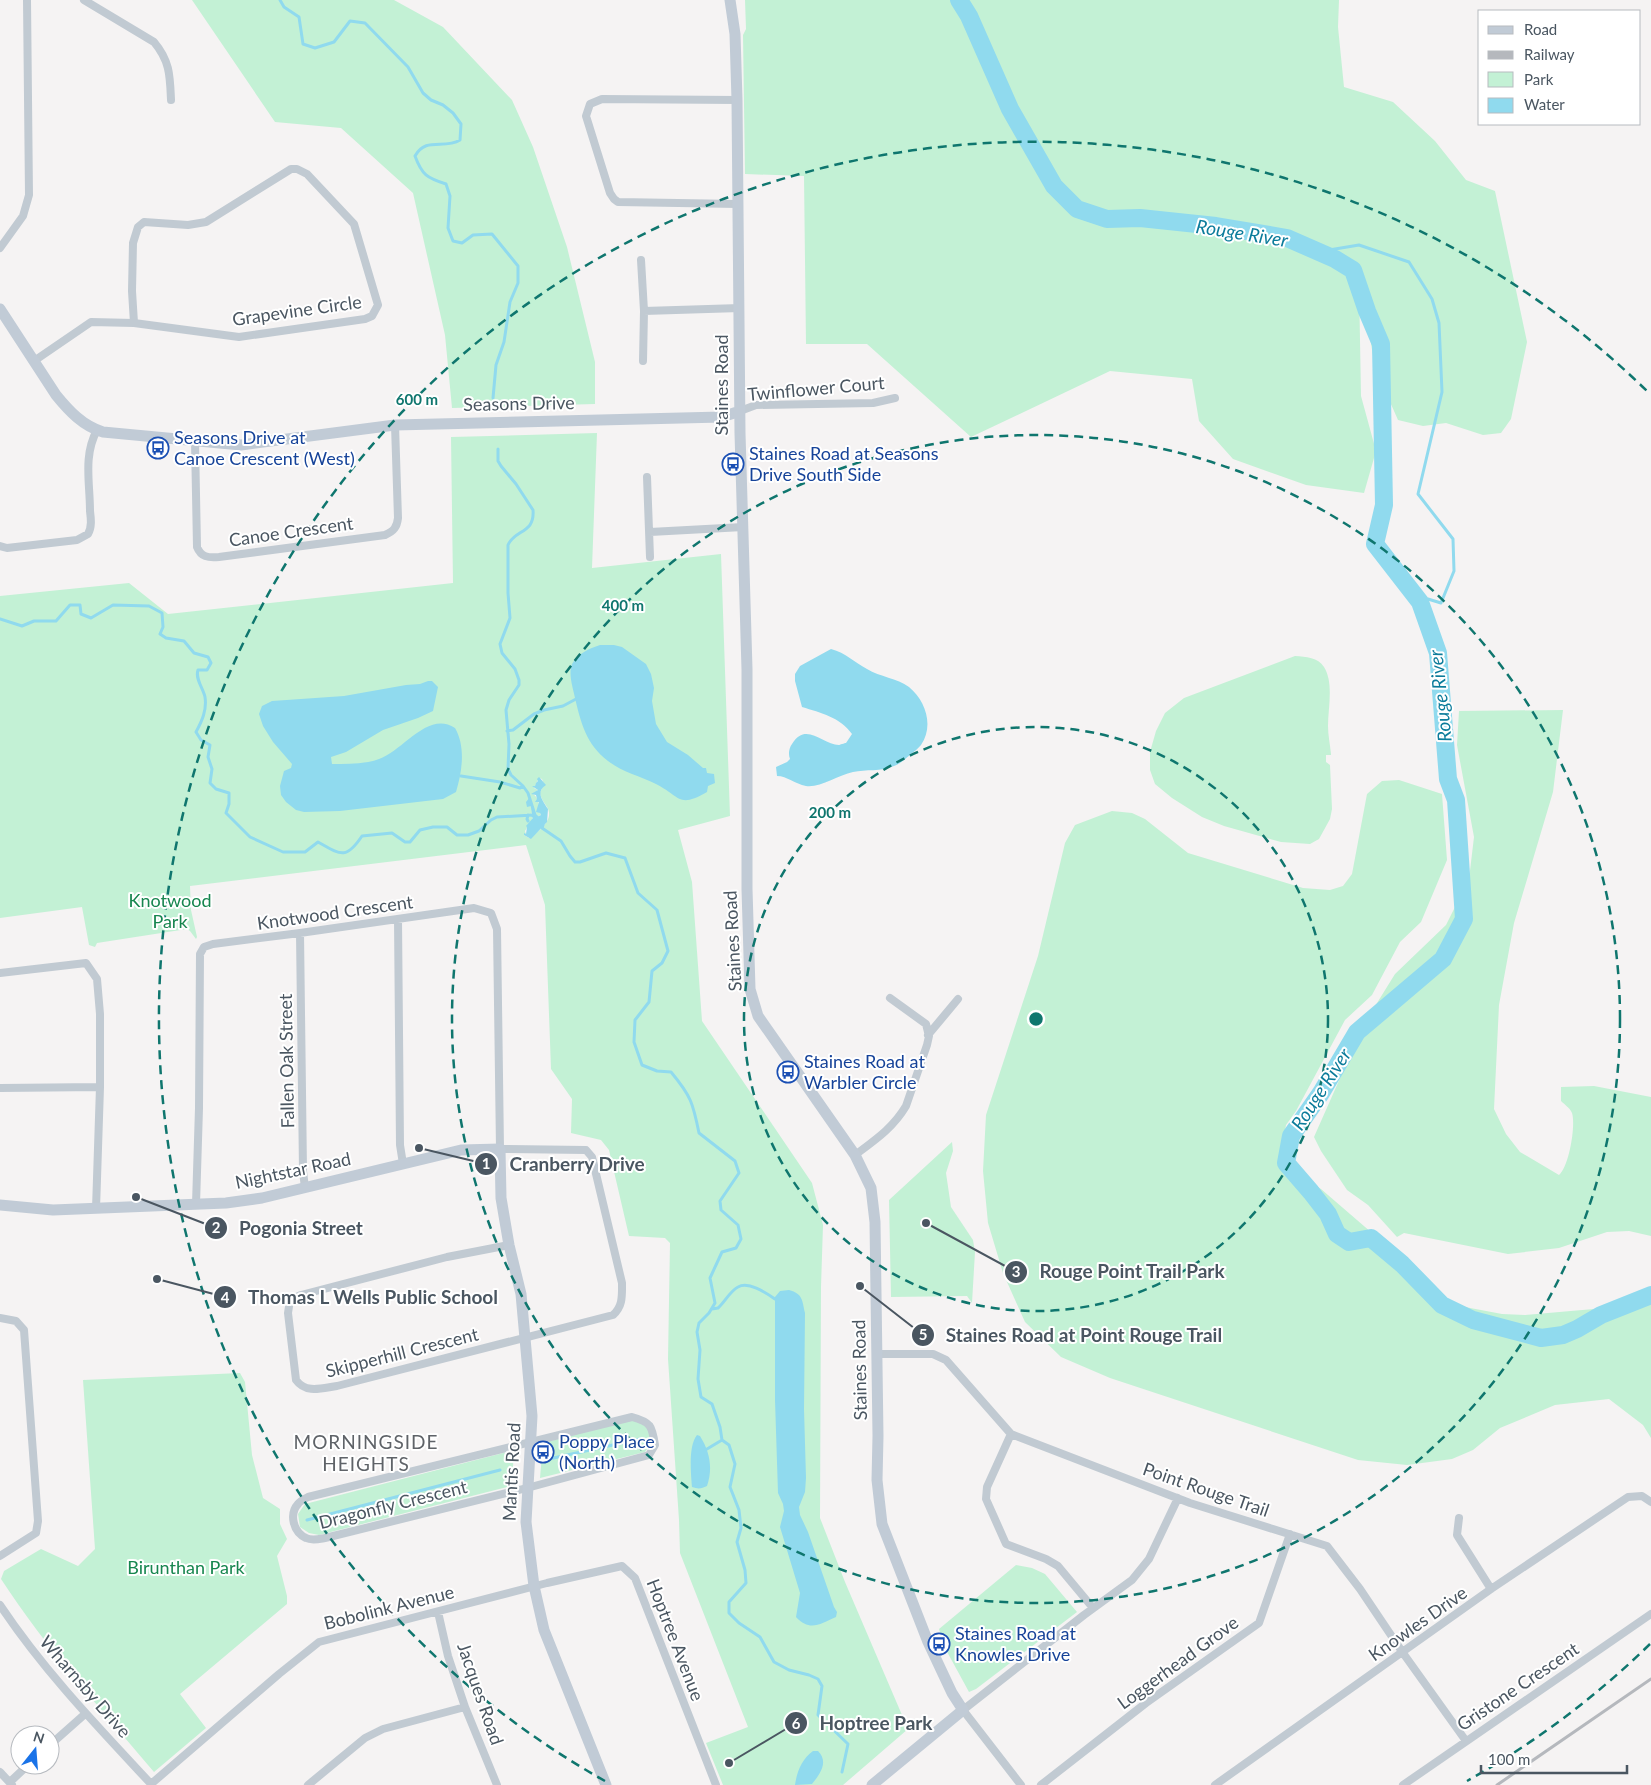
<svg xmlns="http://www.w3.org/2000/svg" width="1651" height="1785" viewBox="0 0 1651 1785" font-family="Lato,sans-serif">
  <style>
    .green { fill: #c3f1d5; fill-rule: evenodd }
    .water { fill: #90daee }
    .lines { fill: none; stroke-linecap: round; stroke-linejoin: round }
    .stream { stroke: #90daee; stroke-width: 3 }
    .river { stroke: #90daee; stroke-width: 18 }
    .street { stroke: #c1cad2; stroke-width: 8 }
    .secondary { stroke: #c1cbd6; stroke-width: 11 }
    .rail { stroke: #b5b8bd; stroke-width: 3 }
    .ring { fill: none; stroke: #0f766e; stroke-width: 2.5; stroke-dasharray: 9 6 }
    .labels { text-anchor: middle; stroke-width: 4; stroke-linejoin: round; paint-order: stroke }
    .street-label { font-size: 18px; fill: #4a5661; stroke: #fff }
    .transit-label { font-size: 18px; fill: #164399; stroke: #fff; text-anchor: start }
    .park-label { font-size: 18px; fill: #17864f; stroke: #fff }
    .water-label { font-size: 19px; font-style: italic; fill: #0c7c9b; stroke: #fff }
    .neighbourhood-label { font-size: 19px; letter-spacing: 1px; fill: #5f6368; stroke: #fff }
    .centre { fill: #0f766e; stroke: #fff; stroke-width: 2.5 }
    .ring-label { font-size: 15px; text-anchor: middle; font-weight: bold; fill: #0f766e; stroke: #fff; stroke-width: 4; stroke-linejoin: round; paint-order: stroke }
    .leader { fill: none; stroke: #4a5661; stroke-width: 2 }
    .callout-dot { fill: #4a5661; stroke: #fff; stroke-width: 2 }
    .mark-label { font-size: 15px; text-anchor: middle; font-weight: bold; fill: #fff }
    .callout-label { font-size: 19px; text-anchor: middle; font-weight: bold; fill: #4a5661; stroke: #fff; stroke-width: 4; stroke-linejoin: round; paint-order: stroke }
  </style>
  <rect width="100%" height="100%" fill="#f5f3f3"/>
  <path class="green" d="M 192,0 L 394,0 L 443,27 L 512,100 L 533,147 L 567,247 L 595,362 L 595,404 L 452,408 L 445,335 L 413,193 L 341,128 L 275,122 Z
    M 745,0 L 1339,0 L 1338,27 L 1344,87 L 1393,102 L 1435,141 L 1466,180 L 1495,191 L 1527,342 L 1511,419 L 1501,433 L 1483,435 L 1446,423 L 1423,426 L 1398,420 L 1375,368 L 1366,313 L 1359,284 L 1361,396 L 1376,451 L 1364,493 L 1306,485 L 1233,459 L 1199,421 L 1192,379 L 1110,371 L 971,437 L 867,344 L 806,344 L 804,176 L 745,174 L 743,35 L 746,29 Z
    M 597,433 L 592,568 L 721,554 L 730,816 L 678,830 L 692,882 L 702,1021 L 812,1183 L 823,1225 L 821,1287 L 820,1518 L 845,1582 L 908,1729 L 843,1785 L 723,1785 L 706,1743 L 748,1727 L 680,1553 L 679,1520 L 668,1359 L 670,1243 L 665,1238 L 629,1236 L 609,1150 L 601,1140 L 571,1133 L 572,1099 L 551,1069 L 545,905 L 526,845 L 190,886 L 191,910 L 197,937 L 196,939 L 190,931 L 187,929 L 97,943 L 95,947 L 89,945 L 82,907 L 0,918 L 0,596 L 129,583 L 168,614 L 453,583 L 451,437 ZM 539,778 L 542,779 L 544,784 L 540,793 C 541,799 544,802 547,807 C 555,820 538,832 529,838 L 524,835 L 526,834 L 525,831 L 533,818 L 531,815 L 533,811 L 531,807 L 530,798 L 535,815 L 537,817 L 541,815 C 537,809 542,800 533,794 L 538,790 L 534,788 Z
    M 1295,656 C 1306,657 1318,657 1324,667 C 1334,683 1328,708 1328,726 C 1328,735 1330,744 1331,754 L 1331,755 L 1326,755 L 1326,762 L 1330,765 L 1332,809 L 1330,819 L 1319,839 L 1310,844 L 1281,842 L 1224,826 L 1202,817 L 1172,798 L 1155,784 L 1150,770 L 1150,752 L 1156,731 L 1165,713 L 1184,698 Z
    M 1563,710 L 1553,792 L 1514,923 L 1499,1005 L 1494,1109 L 1506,1134 L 1520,1152 L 1559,1175 C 1569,1167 1576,1125 1572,1113 C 1570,1108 1565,1105 1561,1101 L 1561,1087 L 1594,1086 L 1651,1097 L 1651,1236 L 1629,1231 L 1607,1232 L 1559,1248 L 1508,1254 L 1404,1233 L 1397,1237 L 1368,1205 L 1347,1190 L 1321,1151 L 1314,1137 L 1364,1024 L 1395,974 L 1446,925 L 1469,879 L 1474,837 L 1457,745 L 1459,711 Z
    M 1399,780 L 1442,794 L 1447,860 L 1421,922 L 1400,942 L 1372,995 L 1345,1020 L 1296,1111 L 1286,1125 L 1284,1137 L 1287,1154 L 1302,1176 L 1321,1189 L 1379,1239 L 1428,1290 L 1465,1307 L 1502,1314 L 1525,1315 L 1651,1304 L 1651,1438 L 1643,1425 L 1609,1399 L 1555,1405 L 1500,1428 L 1473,1450 L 1452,1459 L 1407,1465 L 1358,1460 L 1110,1378 L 1061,1357 L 1025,1322 L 1003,1273 L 988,1223 L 983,1171 L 986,1115 L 1038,956 L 1065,843 L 1075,825 L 1112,811 L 1132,813 L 1145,819 L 1188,853 L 1303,888 L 1330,890 L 1343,886 L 1352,874 L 1367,794 L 1382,781 Z
    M 952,1142 L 953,1151 L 946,1173 L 951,1207 L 973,1240 L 975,1252 L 972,1303 L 967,1296 L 891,1297 L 889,1200 Z
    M 240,1373 L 245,1382 L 252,1455 L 263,1498 L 280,1509 L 280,1524 L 287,1539 L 277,1556 L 287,1596 L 287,1604 L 180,1694 L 206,1728 L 154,1772 C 101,1709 46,1648 1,1579 L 4,1571 L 41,1549 L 78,1566 L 95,1549 L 83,1380 Z
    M 635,1420 L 647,1425 C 651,1435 652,1443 645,1452 L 540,1478 L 543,1443 L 625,1421 Z
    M 511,1451 L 514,1455 L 511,1486 L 319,1535 L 309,1533 L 300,1527 L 298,1514 L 305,1504 Z
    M 1016,1565 L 1032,1568 L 1045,1574 L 1077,1612 L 976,1689 L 969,1692 L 945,1648 L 939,1629 Z"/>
  <path class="water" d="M 600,645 L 614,645 L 622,647 L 646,664 L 651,674 L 654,688 L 652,701 L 656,724 L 667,742 L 688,755 L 703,768 L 706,768 L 707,773 L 714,774 L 715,783 L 708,786 L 707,792 C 678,809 680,796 656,784 C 640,776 622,772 608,761 C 586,744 581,723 575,698 C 573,688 568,674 572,664 C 578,653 589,649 600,645 Z
    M 831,649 C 846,653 854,662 867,669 C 880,677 897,678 909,687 C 926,701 934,726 921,745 C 918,749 913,752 910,755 C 905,759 900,764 894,766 C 881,772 866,769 853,772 C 838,775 820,788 806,786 C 795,784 787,776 777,776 L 776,767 L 787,762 L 790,759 C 788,754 789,748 792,744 C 806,721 823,745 839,745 C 839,745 845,743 846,743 L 852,734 C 840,717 821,713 802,707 L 795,681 L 795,674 L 800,666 Z
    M 428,681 L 432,681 L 438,687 L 433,711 L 418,718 L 383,730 L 346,752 L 331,757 L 332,764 C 347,764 366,764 379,759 C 403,751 428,710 455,728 C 466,747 462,772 456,792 L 443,799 L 340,811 L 304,812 L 296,810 L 286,802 L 281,795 L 280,786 L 284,771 L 291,768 L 292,764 L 273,742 L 263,726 L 259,714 L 262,706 L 272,701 L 344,696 L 406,685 L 420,684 Z
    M 539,777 L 546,785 C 535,792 543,801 548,809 L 547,822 L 531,839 L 524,835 L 524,833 L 526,834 L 527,827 L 526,826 L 533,818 L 530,815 L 532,814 L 531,806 L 527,807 L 526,802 L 530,797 L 535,815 L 537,817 L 541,815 L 540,813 L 536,812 L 539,802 L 535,802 L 537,799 L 536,795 L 531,794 L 538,790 L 532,786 L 535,786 L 536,783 L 538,781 L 537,779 Z
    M 789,1290 C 803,1294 802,1300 805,1313 L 804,1409 L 806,1478 L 805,1492 L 799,1507 L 800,1515 L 808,1532 L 834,1607 L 837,1612 L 836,1617 C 820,1624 810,1632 796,1617 L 800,1593 L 780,1527 L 784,1511 L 783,1504 L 778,1493 L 775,1400 L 775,1297 L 780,1291 Z
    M 697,1435 L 700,1436 C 710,1452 713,1468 707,1486 C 701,1489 698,1489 692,1487 C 691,1474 688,1446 697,1435 Z
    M 813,1751 L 818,1751 C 829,1762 820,1774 812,1784 L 795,1785 C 797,1771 802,1759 813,1751 Z"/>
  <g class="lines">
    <path class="stream" d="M 280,0 L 284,7 L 299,17 L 303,44 L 315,48 L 334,42 L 350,21 L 365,23 L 408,67 L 423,93 L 431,100 L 443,105 L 453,113 L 461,124 L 460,140 C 444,150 426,136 415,156 C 422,175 427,178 446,184 L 450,196 L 448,228 L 453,241 L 462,243 L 473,235 L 492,234 L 518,266 L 518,283 L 510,302 L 504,342 L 496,365 L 493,398
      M 1329,250 L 1359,245 L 1409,262 L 1432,299 L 1439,323 L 1442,392 L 1418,494 L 1453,539 L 1454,571 L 1441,603 L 1428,599
      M 498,449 L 498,461 L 501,466 L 516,484 L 533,510 C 535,534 515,529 508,545 L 508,593 L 510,618 L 500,644 L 502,653 L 515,669 L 519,680 L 519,685 L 509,700 L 506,710 L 509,744 L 508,769 L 511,775 L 523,786 L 528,793 L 535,815 L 538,818
      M 0,619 L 22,626 L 34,621 L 56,621 L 70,605 L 80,605 L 81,614 L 91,618 L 113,605 L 149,606 L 162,613 L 163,627 L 160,634 L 166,638 L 184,641 L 194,653 L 208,657 L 211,663 L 207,670 L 198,670 C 195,679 203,688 205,697 C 207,710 202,721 196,732 L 201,740 L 210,745 L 208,757 L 212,769 L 210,783 L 216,789 L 229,793 L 229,804 L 226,813 L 250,837 L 283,852 L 305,852 L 318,842 C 341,855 346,860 362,836 L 392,833 L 405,842 L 410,842 L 420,830 L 433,827 L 447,827 L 457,835 L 468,835 L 479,831 L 491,820 L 497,817 L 533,815
      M 507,731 L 513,730 L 534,714 L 544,710 L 563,706 L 576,699
      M 461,776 L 500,782 L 520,788 L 523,786
      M 528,815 L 527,819 L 528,821
      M 543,825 L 542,828 L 561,841 L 570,856 L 575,862 L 580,862 L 606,853 L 625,858 L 638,893 L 657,910 L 668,951 L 662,963 L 652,971 L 649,1002 L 635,1020 L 634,1042 L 642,1065 L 657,1071 L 671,1072 C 691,1096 693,1103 699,1133 L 735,1161 L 739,1173 L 720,1201 L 721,1210 L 738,1225 L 741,1239 L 736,1248 L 722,1252 L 710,1278 L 715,1303 L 709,1313 L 699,1323 L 697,1332 L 700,1350 L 698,1379 L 701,1397 L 712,1404 L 720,1427 L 722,1440 L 729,1445 L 735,1464 L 730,1487 L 739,1510 L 741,1528 L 737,1542 L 745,1570 L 746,1583 L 729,1602 L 729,1613 L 739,1623 L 760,1637 L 774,1662 L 789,1670 L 809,1675 L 818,1679 L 822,1686 L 818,1715 L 848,1744 L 842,1772
      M 712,1309 L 718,1308 C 725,1302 730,1291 738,1287 C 749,1281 766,1293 775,1299
      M 707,1449 L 722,1440
      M 549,1459 L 640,1439
      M 307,1520 L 500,1470"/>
    <path class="river" d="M 959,0 L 969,16 L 1010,109 L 1054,186 L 1077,209 L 1107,219 L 1140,218 L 1216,226 L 1287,238 L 1335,259 L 1353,270 L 1367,311 L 1381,344 L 1384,505 L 1375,544 L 1420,602 L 1438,653 L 1448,779 L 1456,800 L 1464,919 L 1443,959 L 1357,1032 L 1321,1093 L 1291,1136 L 1286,1163 L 1311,1192 L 1328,1214 L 1337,1234 L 1349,1242 L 1371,1238 L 1402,1264 L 1442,1305 L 1473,1320 L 1541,1338 L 1563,1335 L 1577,1329 L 1601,1315 L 1651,1295"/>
    <path class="street" d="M 84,0 L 154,42 C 170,61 170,76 171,100
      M 737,100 L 602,99 L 590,104 L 586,116 L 610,193 L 614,199 L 618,202 L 738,204
      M 0,248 L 23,216 L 29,195 L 27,0
      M 641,260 L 644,311 L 643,361
      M 644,311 L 740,308
      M 34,361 L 91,322 L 134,323 L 239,337 L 365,319 L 372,316 L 378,305 L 354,224 L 307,174 L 297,169 L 291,169 L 206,222 L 188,225 L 144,222 L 138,227 L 133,243 L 132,291 L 134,323
      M 740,411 L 756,405 L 873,403 L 895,398
      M 195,441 L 197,547 C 201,557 208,558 219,557 L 385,535 C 394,531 397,527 398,518 L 395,425
      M 647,477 L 650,557
      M 650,532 L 743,527
      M 0,546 L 7,548 L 77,540 L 88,534 C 92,527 91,519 90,511 C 90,483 83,456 97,430
      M 398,919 L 400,1145 L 403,1164
      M 300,933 L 303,1171 L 305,1188
      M 0,973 L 86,963 L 97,979 L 100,1014 L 100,1087 L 96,1209
      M 928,1035 L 958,999
      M 0,1088 L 100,1087
      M 855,1155 C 875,1140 893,1128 906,1106 L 927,1045 L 929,1036 L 926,1024 L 890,998
      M 196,1204 L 199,1108 L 200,954 L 204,947 L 213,944 L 300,933 L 474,908 L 491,913 L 497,929 L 500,1149 L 586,1150 L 592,1157 L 622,1283 C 622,1296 623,1306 613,1315 L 337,1386 C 322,1388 306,1394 296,1380 L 288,1313 L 290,1300 L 301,1295 L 447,1257 L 509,1245
      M 0,1318 L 16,1321 L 24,1330 L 38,1521 L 36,1533 L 0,1556
      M 877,1354 L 933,1354 L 946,1360 L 1011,1434 L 1190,1503 L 1327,1546 L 1360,1589 L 1403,1653 L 1466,1741
      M 632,1417 C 651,1422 652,1426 655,1445 L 649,1455 L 527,1488 L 325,1538 C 319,1539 312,1541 306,1538 C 293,1532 289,1514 298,1504 C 300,1501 304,1499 308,1497 Z
      M 1011,1434 L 987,1487 L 986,1499 L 1006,1544 L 1046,1559 L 1058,1566 L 1093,1608
      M 1459,1518 L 1457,1535 L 1491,1589
      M 0,1605 C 44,1671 98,1727 152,1785
      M 438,1612 L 448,1656 L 465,1707 L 497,1785
      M 50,1745 L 85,1714
      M 0,1772 L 12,1785
      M 10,1782 L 28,1765
      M 151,1784 L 279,1674 L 319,1642 L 547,1583 L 622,1566 L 635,1578 L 716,1785
      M 308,1785 L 365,1738 L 383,1729 L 465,1707
      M 1021,1785 L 963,1710 L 1084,1615 L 1132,1580 L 1149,1559 L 1178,1498
      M 1041,1785 L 1146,1703 L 1259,1623 L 1290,1534
      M 1215,1785 L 1491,1589 L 1628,1497 L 1642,1496 L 1651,1502
      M 1403,1785 L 1651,1614"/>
    <path class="secondary" d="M 730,0 L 735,34 L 737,100 L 740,433 L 747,669 L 747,889 L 750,989 L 758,1016 L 855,1155 L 871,1188 L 875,1222 L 878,1436 L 877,1480 L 882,1524 L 928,1642 L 952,1693 L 963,1710 L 872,1785
      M 0,309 L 56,395 C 69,411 83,426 103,432 L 241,445 L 395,425 L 722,417 L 740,411
      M 0,1205 L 53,1210 L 226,1203 L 262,1198 L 461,1150 L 500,1149 L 501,1198 L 509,1245 L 521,1294 L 532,1416 L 526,1522 L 534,1586 L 544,1630 L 606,1785"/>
    <path class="rail" d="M 1497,1785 L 1651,1679"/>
  </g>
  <g class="ring">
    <circle cx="1036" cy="1019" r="292"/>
    <circle cx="1036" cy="1019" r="584"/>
    <path d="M1650 1644A876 876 0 0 1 1467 1781M605 1781A876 876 0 1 1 1650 394"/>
  </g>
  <defs>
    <g id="bus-ring" transform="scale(1.125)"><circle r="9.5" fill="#fff" stroke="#1a4fb4" stroke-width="1.5"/><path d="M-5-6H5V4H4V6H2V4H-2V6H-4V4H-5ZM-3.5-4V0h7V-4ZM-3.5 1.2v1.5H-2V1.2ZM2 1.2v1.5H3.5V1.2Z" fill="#1a4fb4"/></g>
  </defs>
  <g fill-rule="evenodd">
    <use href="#bus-ring" x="158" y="448"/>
    <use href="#bus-ring" x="733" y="464"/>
    <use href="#bus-ring" x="788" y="1072"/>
    <use href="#bus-ring" x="543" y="1452"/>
    <use href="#bus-ring" x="939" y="1644"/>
  </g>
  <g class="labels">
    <g class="street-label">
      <text transform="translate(297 311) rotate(-8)" y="6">Grapevine Circle</text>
      <text transform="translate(722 385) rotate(-90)" y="6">Staines Road</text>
      <text transform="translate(816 389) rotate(-5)" y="6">Twinflower Court</text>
      <text transform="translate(519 404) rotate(-1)" y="6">Seasons Drive</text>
      <text transform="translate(291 532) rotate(-8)" y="6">Canoe Crescent</text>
      <text transform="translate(335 913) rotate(-8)" y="6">Knotwood Crescent</text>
      <text transform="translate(733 941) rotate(-93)" y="6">Staines Road</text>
      <text transform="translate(287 1061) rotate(-91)" y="6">Fallen Oak Street</text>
      <text transform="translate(293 1171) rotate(-12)" y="6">Nightstar Road</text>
      <text transform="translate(402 1353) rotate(-14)" y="6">Skipperhill Crescent</text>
      <text transform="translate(860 1370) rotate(-91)" y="6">Staines Road</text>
      <text transform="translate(512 1472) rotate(-87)" y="6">Mantis Road</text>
      <text transform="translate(1206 1490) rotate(19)" y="6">Point Rouge Trail</text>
      <text transform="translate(393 1505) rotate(-14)" y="6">Dragonfly Crescent</text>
      <text transform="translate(389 1608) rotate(-14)" y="6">Bobolink Avenue</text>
      <text transform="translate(1418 1624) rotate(-35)" y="6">Knowles Drive</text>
      <text transform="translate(675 1640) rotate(69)" y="6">Hoptree Avenue</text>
      <text transform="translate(1178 1663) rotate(-36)" y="6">Loggerhead Grove</text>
      <text transform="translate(85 1687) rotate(49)" y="6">Wharnsby Drive</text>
      <text transform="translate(1518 1687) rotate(-34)" y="6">Gristone Crescent</text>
      <text transform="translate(480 1694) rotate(71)" y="6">Jacques Road</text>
    </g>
    <g class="transit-label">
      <text x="174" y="444">Seasons Drive at<tspan x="174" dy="21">Canoe Crescent (West)</tspan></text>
      <text x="749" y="460">Staines Road at Seasons<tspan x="749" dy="21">Drive South Side</tspan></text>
      <text x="804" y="1068">Staines Road at<tspan x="804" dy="21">Warbler Circle</tspan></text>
      <text x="559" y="1448">Poppy Place<tspan x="559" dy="21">(North)</tspan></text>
      <text x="955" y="1640">Staines Road at<tspan x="955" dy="21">Knowles Drive</tspan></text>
    </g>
    <g class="park-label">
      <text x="170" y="907">Knotwood<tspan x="170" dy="21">Park</tspan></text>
      <text x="186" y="1574">Birunthan Park</text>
    </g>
    <g class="water-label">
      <text transform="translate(1242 233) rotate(9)" y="7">Rouge River</text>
      <text transform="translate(1440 696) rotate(-96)" y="7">Rouge River</text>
      <text transform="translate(1321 1089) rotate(-57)" y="7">Rouge River</text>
    </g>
    <g class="neighbourhood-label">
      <text x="366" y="1449">MORNINGSIDE<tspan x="366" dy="22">HEIGHTS</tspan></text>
    </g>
  </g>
  <circle cx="1036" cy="1019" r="8" class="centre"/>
  <g class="ring-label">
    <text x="417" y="405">600 m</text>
    <text x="623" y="611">400 m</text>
    <text x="830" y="818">200 m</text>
  </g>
  <path class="leader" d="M419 1148L486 1164M136 1197L216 1228M926 1223L1016 1272M157 1279L225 1297M860 1286L923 1335M729 1763L796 1723"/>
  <g class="callout-dot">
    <circle cx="419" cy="1148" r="5"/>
    <circle cx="136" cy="1197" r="5"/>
    <circle cx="926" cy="1223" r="5"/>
    <circle cx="157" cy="1279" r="5"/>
    <circle cx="860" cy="1286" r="5"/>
    <circle cx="729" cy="1763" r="5"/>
    <circle cx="486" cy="1164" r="12"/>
    <circle cx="216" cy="1228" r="12"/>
    <circle cx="1016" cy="1272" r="12"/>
    <circle cx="225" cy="1297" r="12"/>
    <circle cx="923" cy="1335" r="12"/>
    <circle cx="796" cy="1723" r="12"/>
  </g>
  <g class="mark-label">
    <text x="486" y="1169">1</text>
    <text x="216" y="1233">2</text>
    <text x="1016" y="1277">3</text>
    <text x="225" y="1303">4</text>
    <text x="923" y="1340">5</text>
    <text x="796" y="1729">6</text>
  </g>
  <g class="callout-label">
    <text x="577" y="1171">Cranberry Drive</text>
    <text x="301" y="1235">Pogonia Street</text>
    <text x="1132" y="1278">Rouge Point Trail Park</text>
    <text x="373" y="1304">Thomas L Wells Public School</text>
    <text x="1084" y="1342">Staines Road at Point Rouge Trail</text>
    <text x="876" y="1730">Hoptree Park</text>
  </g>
  <rect x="1478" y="10" width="162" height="115" fill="#ffffff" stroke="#b7bbc0"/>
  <rect x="1488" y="26" width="25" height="8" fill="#c1cbd6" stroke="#b7bbc0"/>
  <text x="1524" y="35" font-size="15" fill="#4a5661">Road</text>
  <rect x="1488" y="51" width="25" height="8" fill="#b5b8bd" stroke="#b7bbc0"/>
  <text x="1524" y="60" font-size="15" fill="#4a5661">Railway</text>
  <rect x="1488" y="72" width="25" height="15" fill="#c3f1d5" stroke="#b7bbc0"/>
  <text x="1524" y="85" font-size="15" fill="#4a5661">Park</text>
  <rect x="1488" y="98" width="25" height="15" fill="#90daee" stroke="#b7bbc0"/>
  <text x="1524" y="110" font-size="15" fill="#4a5661">Water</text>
  <g transform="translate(35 1750) rotate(17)"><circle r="24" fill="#ffffff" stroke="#b7bbc0"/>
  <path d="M0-4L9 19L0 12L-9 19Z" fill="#1a73e8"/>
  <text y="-8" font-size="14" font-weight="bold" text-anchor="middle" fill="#4a5661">N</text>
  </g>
  <path d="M1481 1765v8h146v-8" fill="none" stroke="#4a5661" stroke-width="2.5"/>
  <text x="1488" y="1765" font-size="15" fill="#4a5661" stroke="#ffffff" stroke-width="4" paint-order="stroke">100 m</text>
</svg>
